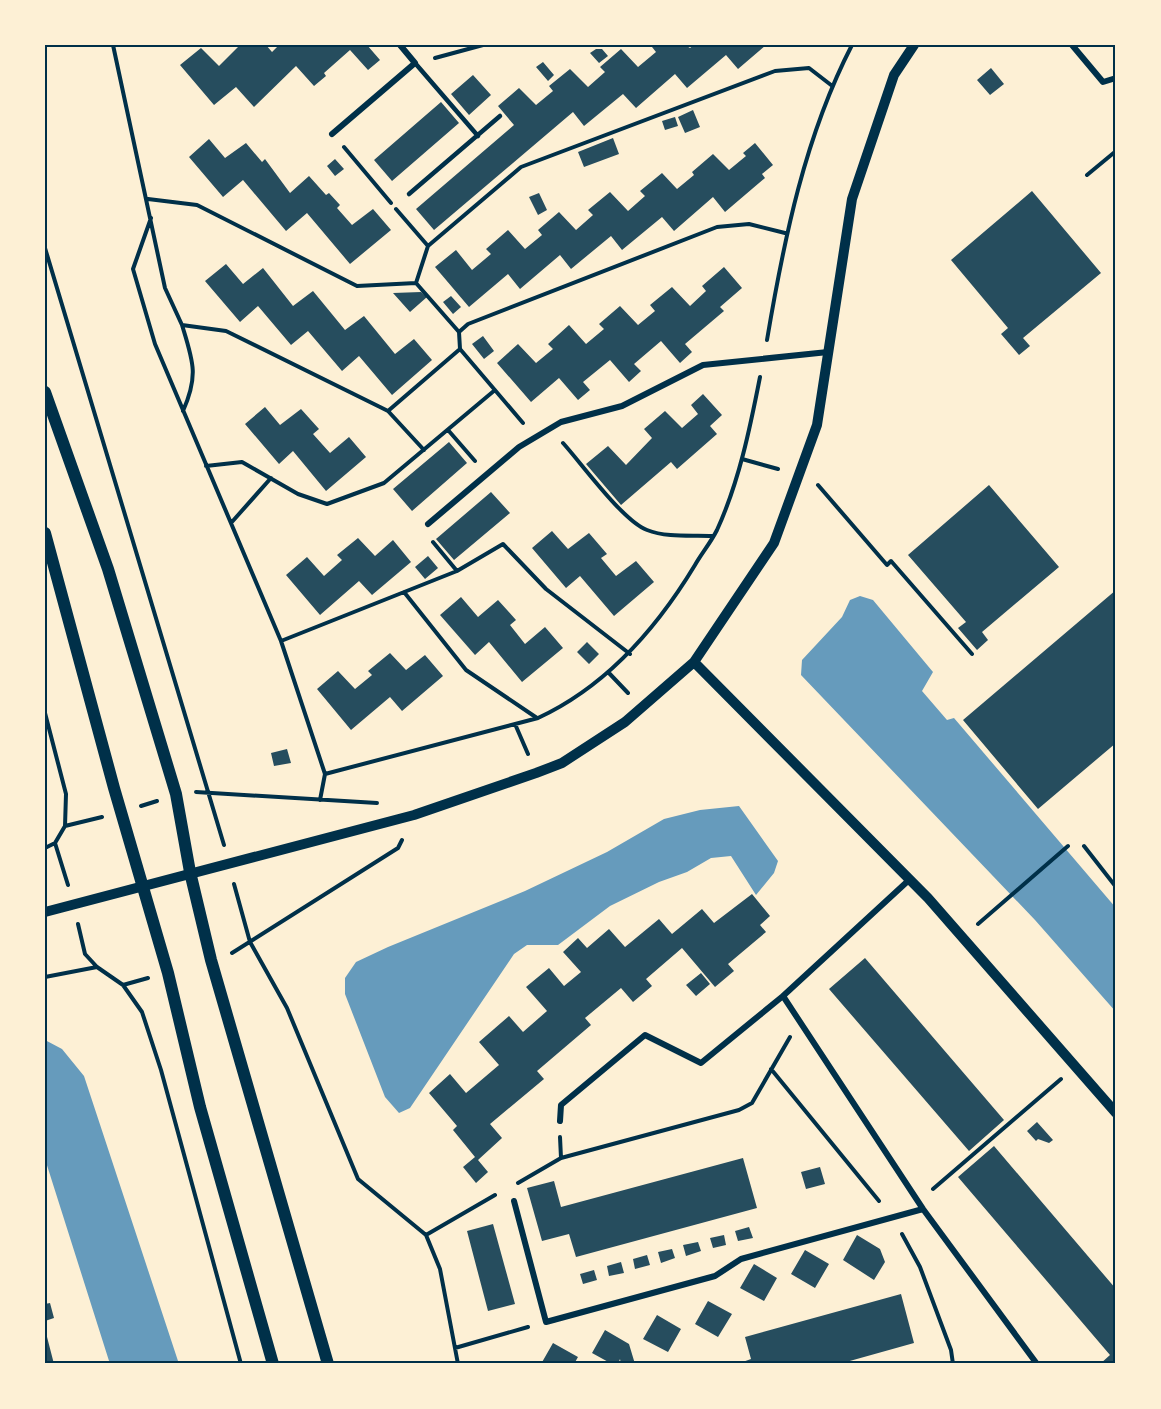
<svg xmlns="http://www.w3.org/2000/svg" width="1161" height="1409" viewBox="0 0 1161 1409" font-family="Raleway,sans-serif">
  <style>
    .water { fill: #669bbc }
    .building { fill: #264d5e }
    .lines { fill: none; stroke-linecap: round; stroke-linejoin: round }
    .path { stroke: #003049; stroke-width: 4 }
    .service { stroke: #003049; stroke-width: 4.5 }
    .minor { stroke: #003049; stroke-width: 6 }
    .tertiary { stroke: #003049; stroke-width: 10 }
    .secondary { stroke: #003049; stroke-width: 12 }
    .neatline { fill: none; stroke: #003049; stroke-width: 2 }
  </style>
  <rect width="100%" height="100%" fill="#fdf0d5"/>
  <path class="water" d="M 860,596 L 873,600 L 933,672 L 922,691 L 947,720 L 954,718 L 1116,908 L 1116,1012 L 1035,920 L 801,675 L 802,660 L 842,617 L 850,600 Z
    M 739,806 L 778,861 L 774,873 L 756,895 L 731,856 L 711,858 L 687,872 L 659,882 L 610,906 L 558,945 L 527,945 L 514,954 L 410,1108 L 399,1113 L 385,1097 L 345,994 L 345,978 L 356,962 L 388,947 L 525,891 L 607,852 L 664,819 L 700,810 Z
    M 45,1040 L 62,1049 L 84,1076 L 179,1364 L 110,1364 L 45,1159 Z"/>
  <path class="building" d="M 240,45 L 266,45 L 272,52 L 279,45 L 367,45 L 380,60 L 368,70 L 350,50 L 324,73 L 326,76 L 314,86 L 296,66 L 254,107 L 236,87 L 214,105 L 180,65 L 201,48 L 219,66 Z
    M 655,45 L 685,45 L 690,48 L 694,45 L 766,45 L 738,69 L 726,55 L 687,88 L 675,74 L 636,108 L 623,94 L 584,126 L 573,112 L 434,230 L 416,209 L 514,125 L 498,106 L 519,88 L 536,105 L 553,91 L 549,86 L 570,69 L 588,87 L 605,72 L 600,67 L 621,49 L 638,67 L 656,52 L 652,47 Z
    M 596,49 L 602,49 L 608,56 L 599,63 L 590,53 Z
    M 543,62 L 554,75 L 548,81 L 536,67 Z
    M 991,68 L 1004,84 L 990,95 L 977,80 Z
    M 473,75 L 491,95 L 469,115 L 451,94 Z
    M 441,102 L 459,123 L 392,181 L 374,160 Z
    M 693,110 L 700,127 L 685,133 L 678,117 Z
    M 675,117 L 678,126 L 665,130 L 662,121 Z
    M 613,138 L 619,154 L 584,167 L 578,152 Z
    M 209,139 L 225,158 L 246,143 L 262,162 L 265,159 L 290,193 L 309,176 L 326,195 L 329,193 L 340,205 L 337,208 L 352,225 L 373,209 L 391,230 L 350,264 L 307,213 L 286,231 L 243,180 L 223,197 L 189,157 Z
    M 755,143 L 773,165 L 762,174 L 765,178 L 725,212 L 713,197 L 674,231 L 662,217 L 622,250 L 611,236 L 571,269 L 560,255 L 520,289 L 508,274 L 469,307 L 435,267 L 456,250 L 472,270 L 491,254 L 486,249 L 508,230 L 525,249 L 542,235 L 538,230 L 559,212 L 576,230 L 593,215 L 588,210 L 610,192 L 628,211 L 645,196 L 640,191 L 662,173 L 677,189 L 694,175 L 692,172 L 713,154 L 729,170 L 746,156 L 743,153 Z
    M 335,159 L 344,169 L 335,176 L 327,166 Z
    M 1032,191 L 1101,273 L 1023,338 L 1030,346 L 1019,355 L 1001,334 L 1008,328 L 951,260 Z
    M 539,193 L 547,210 L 538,215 L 529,197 Z
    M 226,264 L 243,284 L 263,268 L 293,306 L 313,291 L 345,330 L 364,316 L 395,354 L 414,339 L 432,360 L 392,395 L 359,356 L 342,371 L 308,331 L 291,345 L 258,306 L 240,322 L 205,281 Z
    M 724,267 L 742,288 L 720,307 L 724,311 L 685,344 L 692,352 L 680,363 L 661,341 L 634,364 L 641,371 L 629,382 L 610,360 L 583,382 L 590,390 L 578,400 L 559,378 L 531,402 L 497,363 L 518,344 L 536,363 L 553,349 L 548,344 L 569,325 L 586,344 L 604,329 L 599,324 L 620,306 L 638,325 L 655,311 L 650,305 L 672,287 L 690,306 L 706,291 L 702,286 Z
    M 421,292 L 427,297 L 410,312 L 393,293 Z
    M 451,296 L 461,307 L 453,314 L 443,302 Z
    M 483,336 L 494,351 L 484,359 L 472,344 Z
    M 703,394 L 722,415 L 710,426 L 717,434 L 677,469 L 671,462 L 621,505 L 586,464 L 608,446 L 626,465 L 652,438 L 644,429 L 665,411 L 682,428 L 698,414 L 691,405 Z
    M 265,407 L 280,425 L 301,409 L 319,429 L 313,434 L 330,453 L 349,437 L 366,457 L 326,491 L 293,451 L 279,464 L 245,424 Z
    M 449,442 L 467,463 L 412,511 L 393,489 Z
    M 989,485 L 1059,567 L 982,632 L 988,640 L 977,650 L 958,628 L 966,622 L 908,555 Z
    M 491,492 L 510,513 L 454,560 L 436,539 Z
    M 552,531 L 568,549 L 589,533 L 607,554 L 601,558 L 616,576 L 636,561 L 654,582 L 614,616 L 580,576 L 566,588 L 532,548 Z
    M 358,538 L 375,556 L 393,540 L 411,562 L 372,595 L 359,581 L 320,615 L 286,575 L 307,557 L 324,576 L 342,560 L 337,555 Z
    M 428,556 L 438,568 L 425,579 L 415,567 Z
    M 1116,590 L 1116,743 L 1038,809 L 963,720 Z
    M 461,597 L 478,617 L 498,600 L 516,620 L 510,625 L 525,644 L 545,627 L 563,648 L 522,682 L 489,642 L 475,655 L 440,615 Z
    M 587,642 L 599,654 L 589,664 L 577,652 Z
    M 390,653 L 406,670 L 425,655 L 443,676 L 402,711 L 390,697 L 351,730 L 317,689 L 338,671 L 355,689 L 372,675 L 368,671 Z
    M 287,749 L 291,763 L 274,766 L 271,753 Z
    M 752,894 L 770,916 L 760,925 L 766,932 L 728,964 L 734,971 L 715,987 L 682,948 L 646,979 L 652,986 L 633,1002 L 621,988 L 585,1018 L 591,1025 L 537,1071 L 544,1079 L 490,1124 L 502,1138 L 478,1160 L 488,1172 L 476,1183 L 463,1167 L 475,1157 L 453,1130 L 457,1126 L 429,1093 L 450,1074 L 466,1093 L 499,1065 L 479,1042 L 509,1016 L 523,1032 L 547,1011 L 526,987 L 549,968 L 564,986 L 581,972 L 563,952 L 578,938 L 587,948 L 609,929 L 625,947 L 659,919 L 672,934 L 702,909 L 714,923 Z
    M 865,958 L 1004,1120 L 969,1151 L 829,989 Z
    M 701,973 L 710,984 L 696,996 L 686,985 Z
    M 1037,1122 L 1053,1140 L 1049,1143 L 1038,1139 L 1036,1141 L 1027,1131 Z
    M 994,1146 L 1116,1289 L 1116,1364 L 1100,1364 L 1110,1355 L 958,1177 Z
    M 743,1158 L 757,1208 L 576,1257 L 569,1234 L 542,1241 L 527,1188 L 554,1181 L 561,1207 Z
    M 820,1167 L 825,1184 L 806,1189 L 801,1172 Z
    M 493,1224 L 515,1304 L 488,1311 L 467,1231 Z
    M 749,1227 L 753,1238 L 738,1241 L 735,1231 Z
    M 724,1235 L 726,1245 L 713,1248 L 710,1238 Z
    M 857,1235 L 880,1249 L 885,1262 L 874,1280 L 843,1260 Z
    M 698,1242 L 701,1251 L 686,1256 L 683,1245 Z
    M 672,1249 L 675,1258 L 661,1263 L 658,1252 Z
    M 805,1250 L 829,1264 L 815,1288 L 791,1274 Z
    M 647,1255 L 650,1265 L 635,1269 L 633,1259 Z
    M 621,1262 L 624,1273 L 609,1276 L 607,1266 Z
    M 754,1264 L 777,1278 L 764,1301 L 740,1288 Z
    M 594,1270 L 597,1280 L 583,1284 L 580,1274 Z
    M 901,1294 L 914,1343 L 839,1364 L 737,1364 L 751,1359 L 745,1337 Z
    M 708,1301 L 732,1314 L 718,1337 L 695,1324 Z
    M 50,1303 L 54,1318 L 45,1321 L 45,1304 Z
    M 657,1315 L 681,1329 L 668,1352 L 643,1339 Z
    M 605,1330 L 629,1344 L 635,1364 L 621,1364 L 620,1359 L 618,1364 L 612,1364 L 592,1353 Z
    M 45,1333 L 46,1333 L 54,1364 L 45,1364 Z
    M 553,1343 L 578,1357 L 574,1364 L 541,1364 Z"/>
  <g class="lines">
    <path class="path" d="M 113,45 L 165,288 L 182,325 L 226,331 L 380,407 L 388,411 L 424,450
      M 435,58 L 483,45
      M 344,147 L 391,203
      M 1087,175 L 1116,151
      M 148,199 L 197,205 L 357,286 L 416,283
      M 396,209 L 428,246 L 416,283 L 459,332
      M 151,218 L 133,269 L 155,344 L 281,641 L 325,774
      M 428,246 L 521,167 L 775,71 L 809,68 L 831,85
      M 45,248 L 224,845
      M 182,325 C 193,361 199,375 183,411
      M 767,340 C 784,239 805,136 852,45
      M 388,411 L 460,349
      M 523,423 L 460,349 L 459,332 L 468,324 L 717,227 L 749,224 L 785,233
      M 448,430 L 475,461
      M 563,443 C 582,464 623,521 647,530 C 667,538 692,535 712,536
      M 742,459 L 778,469
      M 206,466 L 242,462 L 298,494 L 327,504 L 384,483 L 495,390
      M 818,485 L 887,565 L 891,561 L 972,654
      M 231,523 L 271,478
      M 433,542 L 457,571
      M 404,592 L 466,670 L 537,718
      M 281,641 L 457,571 L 503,544 L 546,589 L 630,654
      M 608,672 L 628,693
      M 45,713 L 66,794 L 65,826 L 55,843 L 68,885
      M 515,724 L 528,754
      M 325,774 L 538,718 C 607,686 657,628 695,565 C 702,553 711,542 717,530 C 739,482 750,428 760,377
      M 196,792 L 377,803
      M 320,800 L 325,774
      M 141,806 L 157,801
      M 65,826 L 102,817
      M 1084,846 L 1116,887
      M 45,848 L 55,843
      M 234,884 L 250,942 L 287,1008 L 358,1179 L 426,1235 L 440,1269 L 458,1364
      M 78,924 L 85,954 L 97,967 L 123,985 L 142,1012 L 161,1070 L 241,1364
      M 978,924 L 1068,846
      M 232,953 L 398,848 L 402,840
      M 45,977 L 97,967
      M 123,985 L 148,978
      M 771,1069 L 879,1201
      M 561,1158 L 739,1110 L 752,1103 L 790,1037
      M 518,1183 L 561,1158 L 560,1137
      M 933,1189 L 1061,1079
      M 902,1234 L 920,1267 L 951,1350 L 953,1364
      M 426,1235 L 495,1195
      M 455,1348 L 528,1327"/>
    <path class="service" d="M 415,63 L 478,136
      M 409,194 L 500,116"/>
    <path class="minor" d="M 1072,45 L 1103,82 L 1116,78
      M 332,134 L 415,63 L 400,45
      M 428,524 L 519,447 L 561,422 L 622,406 L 703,365 L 828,352
      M 909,880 L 783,996 L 923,1209 L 1037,1364
      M 560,1121 L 561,1105 L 645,1035 L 701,1063 L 783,996
      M 514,1201 L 546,1322 L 715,1276 L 741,1259 L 923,1209"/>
    <path class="tertiary" d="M 694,662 L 928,898 L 1116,1113
      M 45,912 L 414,815 L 536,773 L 562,763 L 625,722 L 694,662 L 774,543 L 817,425 L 852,199 L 894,75 L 914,45"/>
    <path class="secondary" d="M 45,392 L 108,569 L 176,794 L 190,872 L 211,960 L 328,1364
      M 45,533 L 114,788 L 168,973 L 200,1107 L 273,1364"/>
  </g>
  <rect width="1161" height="1409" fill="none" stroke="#fdf0d5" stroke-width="93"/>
  <rect x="46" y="46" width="1068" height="1316" class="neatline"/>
</svg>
